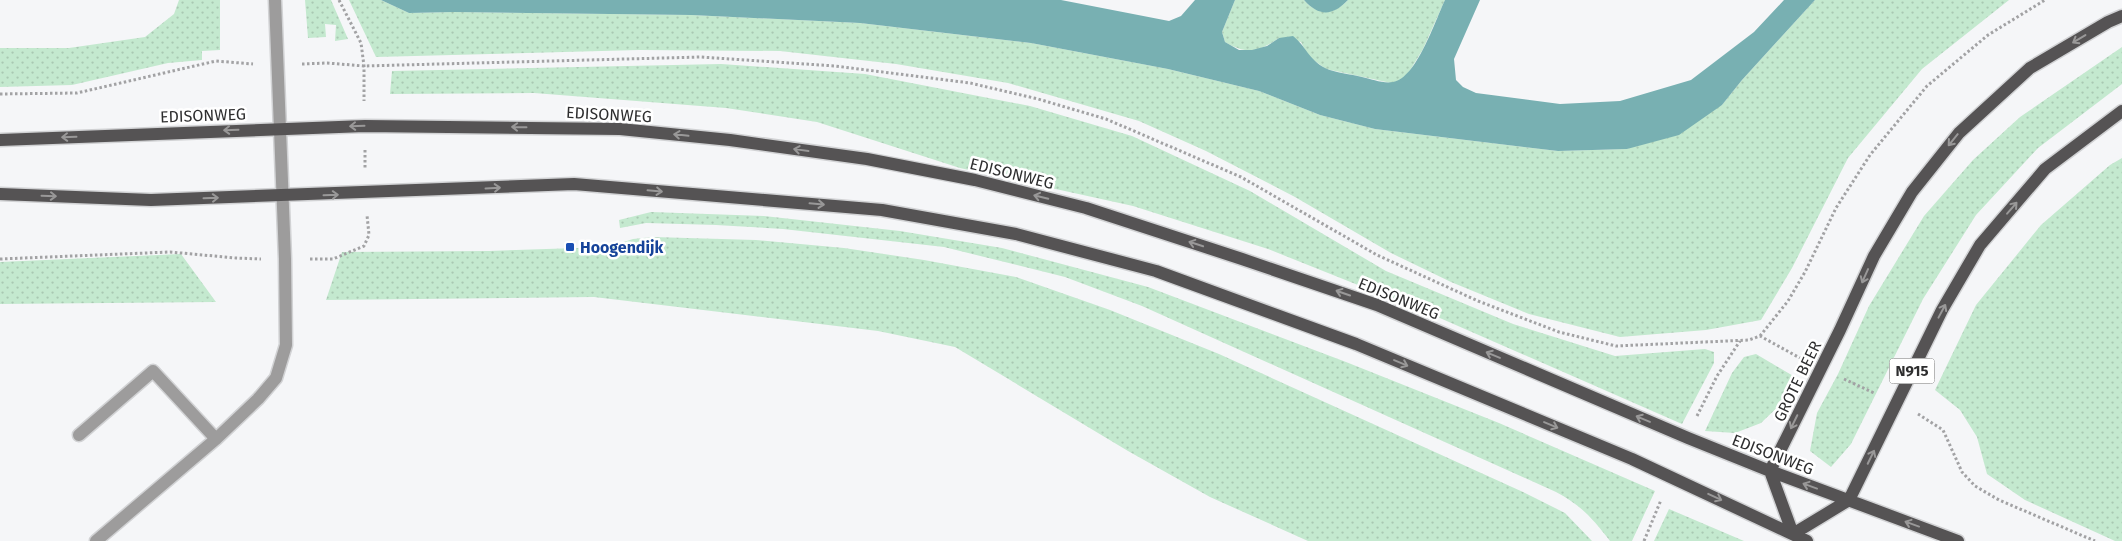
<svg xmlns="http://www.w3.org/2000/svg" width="2122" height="541" viewBox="0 0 2122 541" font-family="'Fira Sans',sans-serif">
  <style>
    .grass { fill: url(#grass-dots) }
    .water { fill: #78b0b2 }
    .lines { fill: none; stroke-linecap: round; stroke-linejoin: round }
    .minor-casing { stroke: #d1d2d4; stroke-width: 15 }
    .major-casing { stroke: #d1d2d4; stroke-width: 15 }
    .path { stroke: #a2a2a4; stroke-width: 3; stroke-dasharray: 2.5 2.5; stroke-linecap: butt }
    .minor { stroke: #9d9c9c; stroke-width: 12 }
    .major { stroke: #555354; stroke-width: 12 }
    .oneway { stroke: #999898 }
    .transit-dot { fill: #1a4fb4; stroke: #fff; stroke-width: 2 }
    .labels { text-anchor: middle; stroke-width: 5; stroke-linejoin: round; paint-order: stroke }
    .shield { fill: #fff; stroke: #6d6d6d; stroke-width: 1 }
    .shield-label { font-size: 15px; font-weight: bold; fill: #2e2e2f }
    .street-label { font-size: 16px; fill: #2e2e2f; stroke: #fff }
    .transit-label { font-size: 16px; font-weight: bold; fill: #164399; stroke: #fff; text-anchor: start }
  </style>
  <defs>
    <pattern id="grass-dots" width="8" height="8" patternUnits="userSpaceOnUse" patternTransform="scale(1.25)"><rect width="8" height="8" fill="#c4e9cf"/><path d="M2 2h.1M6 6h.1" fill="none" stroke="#a9c8b2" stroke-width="1.8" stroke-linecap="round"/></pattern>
  </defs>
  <rect width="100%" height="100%" fill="#f5f6f8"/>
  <path class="grass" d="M 179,0 L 220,0 L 220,50 L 202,51 L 202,60 L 168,63 L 72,85 L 0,87 L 0,48 L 69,48 L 145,37 L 174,14 Z
    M 305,0 L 331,0 L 348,39 L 335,41 L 336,25 L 325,24 L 326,37 L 308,38 Z
    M 349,0 L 381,0 L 409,13 L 454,12 L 691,15 L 860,23 L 1031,43 L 1168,69 L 1259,91 L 1320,115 L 1375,129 L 1558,151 L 1627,149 L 1722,105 L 1742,80 L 1815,0 L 2009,0 L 1922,69 L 1848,158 L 1792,268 L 1761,320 L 1706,330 L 1620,337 L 1529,314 L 1451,282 L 1391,253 L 1295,197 L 1206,151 L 1139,121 L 1008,83 L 896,64 L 780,51 L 639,50 L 376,57 Z
    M 1235,0 L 1304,0 C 1318,16 1334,15 1348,0 L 1445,0 L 1423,49 L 1409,72 L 1402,80 L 1391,83 L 1326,69 L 1308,56 L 1301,42 L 1279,38 C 1258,52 1247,55 1225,42 L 1222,32 Z
    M 2122,47 L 2122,84 L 2038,148 L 1976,215 L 1923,299 L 1851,444 L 1831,467 L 1810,451 L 1817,413 L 1838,374 L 1869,306 L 1924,216 L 1973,160 L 2020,117 Z
    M 721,64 L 865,74 L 1030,106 L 1132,136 L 1250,191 L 1386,271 L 1513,324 L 1615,356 L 1705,349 L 1714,352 L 1714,363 L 1682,424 L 1433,315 L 1268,249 L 1133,206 L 960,168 L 817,122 L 726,108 L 534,93 L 390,94 L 392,71 Z
    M 2122,158 L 2122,541 L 2115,541 L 2025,500 L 1987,474 L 1977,437 L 1960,410 L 1935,390 L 1976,305 L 2041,225 L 2110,165 Z
    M 651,212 L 764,216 L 900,231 L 1002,248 L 1148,287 L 1346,362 L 1499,423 L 1655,491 L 1632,541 L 1610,541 C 1593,519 1581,505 1556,492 L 1142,306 L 1065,277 L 944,247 L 783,229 L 716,225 L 646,223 L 620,228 L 619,220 Z
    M 653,237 L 756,240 L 844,248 L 924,260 L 1016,277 L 1110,310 L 1219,354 L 1523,492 L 1565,513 L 1592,541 L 1308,541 L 1210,497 L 1128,451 L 955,347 L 878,331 L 594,297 L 326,300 L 342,252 L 489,251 L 608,247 L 633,239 Z
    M 181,254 L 216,302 L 0,304 L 0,262 Z
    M 1756,354 L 1795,377 L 1784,401 L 1761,423 L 1735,433 L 1705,431 L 1732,373 L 1744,357 Z
    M 1669,509 L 1744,541 L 1654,541 Z"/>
  <path class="water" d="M 381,0 L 1061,0 L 1169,21 L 1181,16 L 1195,0 L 1235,0 L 1222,32 L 1225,42 L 1239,50 L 1252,50 L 1267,46 L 1279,38 L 1293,36 C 1306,46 1308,59 1325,68 C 1335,73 1351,74 1362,77 C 1371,79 1384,84 1393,82 C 1416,79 1435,21 1445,0 L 1480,0 L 1454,59 L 1456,80 L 1463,87 L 1476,93 L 1560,104 L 1620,101 L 1691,80 L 1754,32 L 1784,0 L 1815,0 L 1742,80 L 1722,105 L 1679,135 L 1627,149 L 1558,151 L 1375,129 L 1320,115 L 1259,91 L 1168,69 L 1031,43 L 860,23 L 691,15 L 454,12 L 409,13 Z
    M 1304,0 L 1348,0 C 1333,16 1319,17 1304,0 Z"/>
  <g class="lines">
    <g class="minor-casing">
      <path id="minor" d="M 79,435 L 153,371 L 216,439
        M 96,541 L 216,439 L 258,399 L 276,378 L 286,345 L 285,259 L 275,0"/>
    </g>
    <g class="major-casing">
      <path id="major" d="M 0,140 L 365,126 L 620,129 L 730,140 L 867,159 L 975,180 L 1086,208 L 1242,259 L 1377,305 L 1688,438 L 1770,471 L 1958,541
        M 0,194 L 151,200 L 574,184 L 882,210 L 1016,234 L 1156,271 L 1356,344 L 1632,459 L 1807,541
        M 1793,534 L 1770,471 L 1840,330 L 1874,256 L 1912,192 L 1959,133 L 2030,68 L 2108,22 L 2122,16
        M 1793,534 L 1849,500 L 1942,310 L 1980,245 L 2045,169 L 2122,111"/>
    </g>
    <path class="path" d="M 339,0 L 361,43 L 364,66 L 364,101
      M 302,64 L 327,63 L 364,66 L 701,57 L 835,66 L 970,83 L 1038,99 L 1106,119 L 1241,177 L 1377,255 L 1478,301 L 1559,332 L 1616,346 L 1749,340 L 1760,336 L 1800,358
      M 0,94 L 77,93 L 216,61 L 253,64
      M 365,150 L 365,169
      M 0,259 L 170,252 L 236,258 L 261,259
      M 310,259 L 333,259 L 364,246 L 369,235 L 367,215
      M 1760,336 L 1788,301 L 1805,272 L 1836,208 L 1870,155 L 1927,86 L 1988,35 L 2045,0
      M 1844,379 L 1874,393
      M 1918,414 L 1943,430 L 1962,472 L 1975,486 L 1999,500 L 2095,541
      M 1697,416 L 1717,376 L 1740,341
      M 1644,541 L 1661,500"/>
    <use href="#minor" class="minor"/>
    <use href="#major" class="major"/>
  </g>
  <defs><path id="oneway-shaft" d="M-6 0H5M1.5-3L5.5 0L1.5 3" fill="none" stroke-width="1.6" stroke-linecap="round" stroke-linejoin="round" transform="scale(1.25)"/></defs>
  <g class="oneway">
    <use href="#oneway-shaft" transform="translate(2079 39) rotate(149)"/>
    <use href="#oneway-shaft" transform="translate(357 126) rotate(178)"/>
    <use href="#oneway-shaft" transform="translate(519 127) rotate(-179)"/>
    <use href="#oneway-shaft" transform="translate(231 130) rotate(178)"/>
    <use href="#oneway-shaft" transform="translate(681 135) rotate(-174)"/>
    <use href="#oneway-shaft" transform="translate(69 137) rotate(178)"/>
    <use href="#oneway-shaft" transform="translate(1953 140) rotate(129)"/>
    <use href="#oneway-shaft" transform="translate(801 150) rotate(-172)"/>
    <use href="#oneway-shaft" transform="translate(493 188) rotate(-3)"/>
    <use href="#oneway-shaft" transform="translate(655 191) rotate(5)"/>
    <use href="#oneway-shaft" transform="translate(331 195) rotate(-2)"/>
    <use href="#oneway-shaft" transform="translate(49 196) rotate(2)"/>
    <use href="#oneway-shaft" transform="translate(1041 197) rotate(-166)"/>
    <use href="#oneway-shaft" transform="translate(211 198) rotate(-2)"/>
    <use href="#oneway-shaft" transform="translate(817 204) rotate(5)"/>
    <use href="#oneway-shaft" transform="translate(2012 208) rotate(-49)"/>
    <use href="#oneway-shaft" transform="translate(1196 244) rotate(-162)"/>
    <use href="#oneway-shaft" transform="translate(1865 276) rotate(114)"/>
    <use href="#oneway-shaft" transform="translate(1343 293) rotate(-161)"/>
    <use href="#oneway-shaft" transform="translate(1942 311) rotate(-62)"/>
    <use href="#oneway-shaft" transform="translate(1493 355) rotate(-157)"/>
    <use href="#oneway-shaft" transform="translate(1401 363) rotate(23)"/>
    <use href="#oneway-shaft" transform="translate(1643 419) rotate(-157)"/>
    <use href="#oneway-shaft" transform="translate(1794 422) rotate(116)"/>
    <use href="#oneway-shaft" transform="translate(1551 425) rotate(23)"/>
    <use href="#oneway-shaft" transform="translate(1871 457) rotate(-64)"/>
    <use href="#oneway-shaft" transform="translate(1810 486) rotate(-160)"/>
    <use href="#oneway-shaft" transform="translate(1715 497) rotate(25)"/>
    <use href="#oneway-shaft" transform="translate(1912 524) rotate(-160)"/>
  </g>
  <rect class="transit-dot" x="565" y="242" width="10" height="10" rx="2.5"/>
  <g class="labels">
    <rect class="shield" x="1889.5" y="358.5" width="45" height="25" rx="4"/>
    <g class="shield-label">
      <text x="1912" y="376">N915</text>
    </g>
    <g class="street-label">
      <text transform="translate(609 114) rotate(3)" y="6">EDISONWEG</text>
      <text transform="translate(203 115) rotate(-2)" y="6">EDISONWEG</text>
      <text transform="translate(1012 173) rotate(14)" y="6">EDISONWEG</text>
      <text transform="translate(1399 298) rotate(22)" y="6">EDISONWEG</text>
      <text transform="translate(1797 381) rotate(-64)" y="6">GROTE BEER</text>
      <text transform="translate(1773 454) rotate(21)" y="6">EDISONWEG</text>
    </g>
    <g class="transit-label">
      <text x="580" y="253">Hoogendijk</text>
    </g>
  </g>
</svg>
